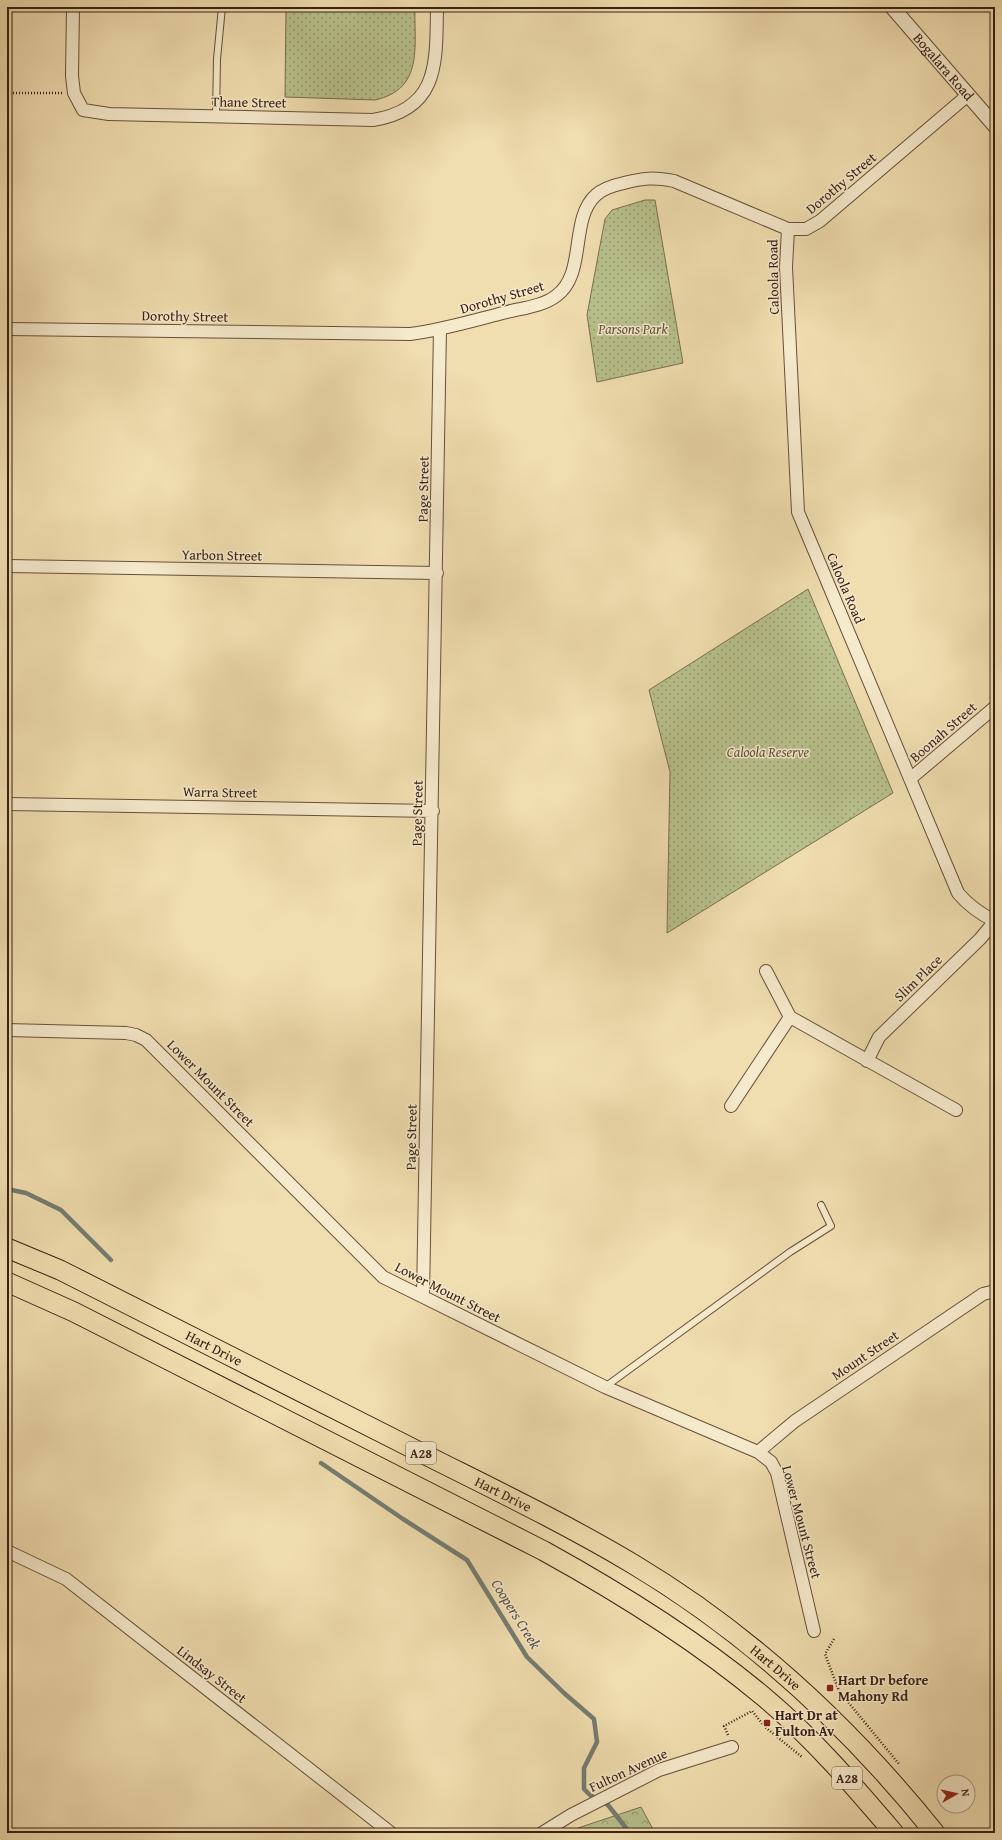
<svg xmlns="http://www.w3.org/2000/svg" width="1002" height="1840" viewBox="0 0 1002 1840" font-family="'Gentium Book Plus',serif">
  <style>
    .forest { fill: url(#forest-crowns); stroke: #787050 }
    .park { fill: url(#park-dots); stroke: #787050 }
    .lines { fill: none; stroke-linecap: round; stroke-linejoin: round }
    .stream { stroke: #747d73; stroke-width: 4.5 }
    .service-casing { stroke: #66503b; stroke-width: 8 }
    .minor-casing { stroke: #66503b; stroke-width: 14 }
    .tertiary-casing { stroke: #66503b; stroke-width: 16 }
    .trunk-casing { stroke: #382014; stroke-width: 21 }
    .path { stroke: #382014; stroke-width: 2.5; stroke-dasharray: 1 2; stroke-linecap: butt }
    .service { stroke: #f6eacc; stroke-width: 6 }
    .minor { stroke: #f6eacc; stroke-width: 12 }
    .tertiary { stroke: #f6eacc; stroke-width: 14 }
    .trunk { stroke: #f1deb0; stroke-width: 19 }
    .poi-dot { fill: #8f2418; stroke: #f6eacc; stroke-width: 1.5 }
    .labels { text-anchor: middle; stroke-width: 3; stroke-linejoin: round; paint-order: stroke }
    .shield { fill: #f6eacc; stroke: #715d4b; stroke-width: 1 }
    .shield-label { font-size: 13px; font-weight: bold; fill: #382014 }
    .street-label { font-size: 14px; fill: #382014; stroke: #f6eacc }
    .park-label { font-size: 14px; font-style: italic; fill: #5e5038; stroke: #f6eacc }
    .poi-label { font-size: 14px; font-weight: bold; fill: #382014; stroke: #f6eacc; text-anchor: start }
    .water-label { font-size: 15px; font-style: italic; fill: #564e43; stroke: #f6eacc }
  </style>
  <defs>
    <pattern id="forest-crowns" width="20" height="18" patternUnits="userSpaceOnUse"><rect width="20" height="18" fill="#b8c18c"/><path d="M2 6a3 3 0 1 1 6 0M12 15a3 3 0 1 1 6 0" fill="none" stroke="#979c71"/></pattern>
    <pattern id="park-dots" width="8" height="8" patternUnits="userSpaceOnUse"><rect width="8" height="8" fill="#b8c18c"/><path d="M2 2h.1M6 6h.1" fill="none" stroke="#979c71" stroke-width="1.8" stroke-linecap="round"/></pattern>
  </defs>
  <rect width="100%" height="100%" fill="#f1deb0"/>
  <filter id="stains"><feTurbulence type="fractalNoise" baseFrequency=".005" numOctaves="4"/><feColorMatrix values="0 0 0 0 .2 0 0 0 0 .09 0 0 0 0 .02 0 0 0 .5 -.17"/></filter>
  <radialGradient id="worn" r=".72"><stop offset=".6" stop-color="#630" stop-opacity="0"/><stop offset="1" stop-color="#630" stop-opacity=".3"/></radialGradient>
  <path class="forest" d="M 641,1807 L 655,1833 L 571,1833 L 572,1830 Z"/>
  <path class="park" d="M 286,7 L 415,7 C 414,47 424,89 375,100 L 285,97 Z
    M 645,200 L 655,200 L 683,363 L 597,382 L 587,315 L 605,219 L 612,210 Z
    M 808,589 L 893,793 L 667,933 L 670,772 L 649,690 Z"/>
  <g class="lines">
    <path class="stream" d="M 7,1189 L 26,1193 L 61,1210 L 111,1260
      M 321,1463 L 403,1519 L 467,1560 L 527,1657 L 564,1693 L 594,1719 L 597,1742 L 584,1768 L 584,1789 L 590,1795 L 608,1805 L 630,1833"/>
    <g class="service-casing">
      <path id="service" d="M 216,116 L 217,59 L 222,7
        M 605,1387 L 790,1252 L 831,1226 L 821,1205"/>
    </g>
    <g class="minor-casing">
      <path id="minor" d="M 73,7 L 72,76 L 74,93 L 83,110 L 109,114 L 373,120 C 440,109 436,62 437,7
        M 788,229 L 786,267 L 798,512 L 958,893 C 969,906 980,914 995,921
        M 7,329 L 410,334 C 443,330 475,320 507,312 C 523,308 543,306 556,296 C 587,274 569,219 596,195 C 603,188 615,185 624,183 C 643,178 654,177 674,181 L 788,229 L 806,229 L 820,221 L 968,95
        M 7,566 L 437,573
        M 910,779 L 995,707
        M 7,804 L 433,811
        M 766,971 L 790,1017 L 956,1110
        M 7,1030 L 126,1033 L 136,1035 L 146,1040 L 383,1277 L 605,1387 L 758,1452 L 771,1462 L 777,1473 L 814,1631
        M 867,1061 L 879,1037 L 980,939 L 995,921
        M 731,1106 L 790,1017
        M 423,1297 L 440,329
        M 758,1452 L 795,1421 L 983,1294 L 995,1291
        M 7,1551 L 66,1579 L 391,1833
        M 542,1833 L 571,1815 L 659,1770 L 732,1747"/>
    </g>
    <g class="tertiary-casing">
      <g id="tertiary">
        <path id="s1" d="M 892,7 L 995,126"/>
      </g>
    </g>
    <g class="trunk-casing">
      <g id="trunk">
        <path id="s2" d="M 7,1248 L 60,1270 C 171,1326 283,1383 394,1439 C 474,1480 556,1518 633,1564 C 750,1634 850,1727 935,1833"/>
        <path d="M 7,1282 L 74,1312 L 544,1551 C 622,1594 696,1640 764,1697 C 812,1737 854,1786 894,1833"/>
      </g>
    </g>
    <path class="path" d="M 7,93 L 62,93
      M 834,1639 L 825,1654 L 839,1691 L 899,1764
      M 728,1735 L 724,1726 L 752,1711 L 765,1727 L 802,1757"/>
    <use href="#service" class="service"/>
    <use href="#minor" class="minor"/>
    <use href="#tertiary" class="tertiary"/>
    <use href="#trunk" class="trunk"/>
  </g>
  <g class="poi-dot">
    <rect x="826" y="1684" width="8" height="8" rx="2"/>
    <rect x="763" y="1719" width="8" height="8" rx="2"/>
  </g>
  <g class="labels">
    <g class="shield">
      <rect x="406" y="1442" width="30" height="22" rx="3"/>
      <rect x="832" y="1767" width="30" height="22" rx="3"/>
    </g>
    <g class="shield-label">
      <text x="421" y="1458">A28</text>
      <text x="847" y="1783">A28</text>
    </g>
    <g class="street-label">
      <text dy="5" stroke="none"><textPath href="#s1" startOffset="79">Bogalara Road</textPath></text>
      <text transform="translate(249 102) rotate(1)" y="5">Thane Street</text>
      <text transform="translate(841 183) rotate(-40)" y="5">Dorothy Street</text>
      <text transform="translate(773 277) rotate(-91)" y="5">Caloola Road</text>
      <text transform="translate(502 297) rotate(-16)" y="5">Dorothy Street</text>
      <text transform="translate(185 316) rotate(1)" y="5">Dorothy Street</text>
      <text transform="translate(423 489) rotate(-89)" y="5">Page Street</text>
      <text transform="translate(222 555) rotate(1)" y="5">Yarbon Street</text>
      <text transform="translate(846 588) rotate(67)" y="5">Caloola Road</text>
      <text transform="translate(943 732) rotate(-41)" y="5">Boonah Street</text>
      <text transform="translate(220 792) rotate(1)" y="5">Warra Street</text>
      <text transform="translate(417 813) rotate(-89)" y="5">Page Street</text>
      <text transform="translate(918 978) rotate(-44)" y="5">Slim Place</text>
      <text transform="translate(211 1083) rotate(45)" y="5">Lower Mount Street</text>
      <text transform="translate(411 1137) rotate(-89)" y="5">Page Street</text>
      <text transform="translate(448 1292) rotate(27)" y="5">Lower Mount Street</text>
      <text dy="5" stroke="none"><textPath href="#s2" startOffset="230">Hart Drive</textPath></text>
      <text transform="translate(865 1355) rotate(-34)" y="5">Mount Street</text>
      <text dy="5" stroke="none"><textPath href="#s2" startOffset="554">Hart Drive</textPath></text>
      <text transform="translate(802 1522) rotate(75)" y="5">Lower Mount Street</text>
      <text dy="5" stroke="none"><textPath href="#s2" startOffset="878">Hart Drive</textPath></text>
      <text transform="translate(212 1674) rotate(38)" y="5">Lindsay Street</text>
      <text transform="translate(628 1770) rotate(-25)" y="5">Fulton Avenue</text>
    </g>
    <g class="park-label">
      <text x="633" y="334">Parsons Park</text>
      <text x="768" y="757">Caloola Reserve</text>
    </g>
    <g class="poi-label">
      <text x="838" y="1685">Hart Dr before<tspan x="838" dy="16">Mahony Rd</tspan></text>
      <text x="775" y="1720">Hart Dr at<tspan x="775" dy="16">Fulton Av</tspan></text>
    </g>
    <g class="water-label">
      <text transform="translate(516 1614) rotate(58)" y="5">Coopers Creek</text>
    </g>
  </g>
  <rect width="1002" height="1840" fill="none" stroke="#f1deb0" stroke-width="24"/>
  <rect x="8" y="8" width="986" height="1824" fill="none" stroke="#382014" stroke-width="2"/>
  <rect x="12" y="12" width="978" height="1816" fill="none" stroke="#382014"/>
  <g transform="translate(956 1794) rotate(82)"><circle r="19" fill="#f6eacc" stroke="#aa9982"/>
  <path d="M0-3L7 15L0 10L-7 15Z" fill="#8f2418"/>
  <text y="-6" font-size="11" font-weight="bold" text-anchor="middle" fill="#382014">N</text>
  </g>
  <rect width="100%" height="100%" filter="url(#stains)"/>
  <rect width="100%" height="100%" fill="url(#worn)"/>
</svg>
